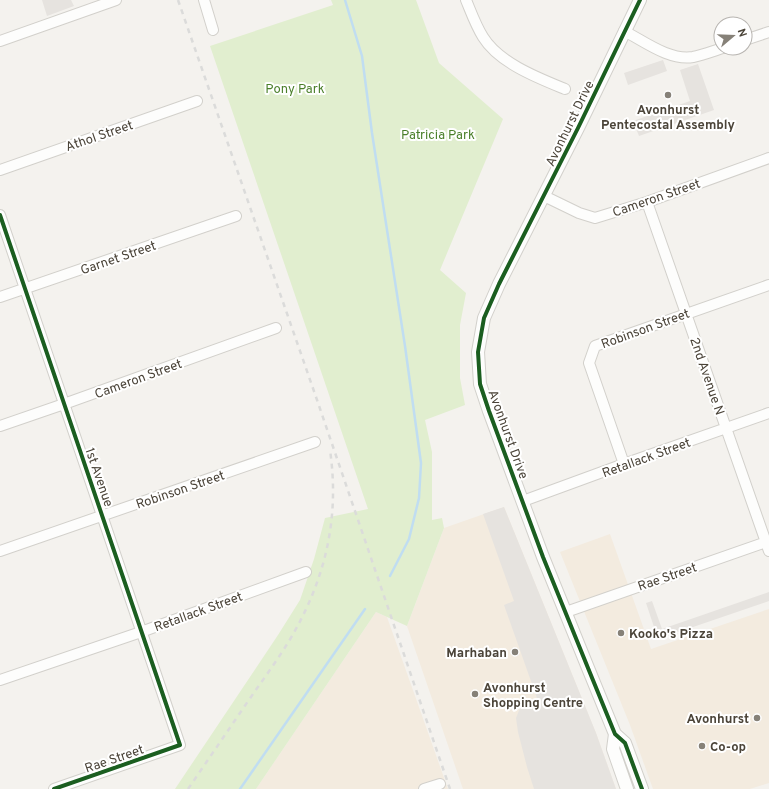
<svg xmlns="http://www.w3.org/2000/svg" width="769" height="789" viewBox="0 0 769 789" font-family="Overpass,sans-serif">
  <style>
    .commercial { fill: #f3ebdf }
    .green { fill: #e1eecf }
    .parking { fill: #e6e3df }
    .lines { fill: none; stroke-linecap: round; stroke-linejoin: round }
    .stream { stroke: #c0ddf1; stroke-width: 2.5 }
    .minor-casing { stroke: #d2d0cb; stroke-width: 12 }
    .tertiary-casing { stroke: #d2d0cb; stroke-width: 14 }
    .minor { stroke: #fdfdfc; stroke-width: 10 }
    .tertiary { stroke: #fdfdfc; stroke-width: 12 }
    .rail { stroke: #dbdbda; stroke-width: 2.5; stroke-dasharray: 5 5; stroke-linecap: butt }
    .cycleway-casing { stroke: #fff; stroke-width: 6 }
    .cycleway { stroke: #1b5e20; stroke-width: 4 }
    .poi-dot { fill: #868178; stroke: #fff; stroke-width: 1.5 }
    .labels { text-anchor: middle; stroke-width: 4; stroke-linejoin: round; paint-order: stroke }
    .park-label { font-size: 13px; fill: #4a7f2a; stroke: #fff }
    .poi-label { font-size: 13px; font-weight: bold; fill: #4b4439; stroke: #fff; text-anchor: start }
    .street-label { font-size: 13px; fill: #4b4439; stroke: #fff }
  </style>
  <rect width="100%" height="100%" fill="#f4f2ee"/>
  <path class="commercial" d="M 504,507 L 596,733 L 616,789 L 463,789 L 407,626 L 444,528 Z
    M 610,534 L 651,649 L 769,609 L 769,783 L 750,789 L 653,789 L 630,725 L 560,552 Z
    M 376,612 L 387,617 L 448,789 L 256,789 Z"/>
  <path class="green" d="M 331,0 L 416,0 L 439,63 L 503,119 L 440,270 L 466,293 L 460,325 L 460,378 L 465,405 L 425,420 L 432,452 L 432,520 L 442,518 L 444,528 L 407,626 L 376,612 L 256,789 L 175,789 L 278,635 L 300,600 L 314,559 L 325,518 L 368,509 L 210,46 L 333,5 Z"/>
  <path class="parking" d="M 42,0 L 71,0 L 74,6 L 47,16 Z
    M 663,60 L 667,71 L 628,85 L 624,73 Z
    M 698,64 L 714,110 L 639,136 L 633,121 L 690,101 L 680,70 Z
    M 504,507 L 596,733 L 616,789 L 534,789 L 527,767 L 518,732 L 516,718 L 520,708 L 538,701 L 504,605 L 514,601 L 483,514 Z
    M 769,592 L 769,601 L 658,639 L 646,603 L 652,601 L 662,629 Z"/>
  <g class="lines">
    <path class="stream" d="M 345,0 L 362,56 L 372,133 L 405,346 L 421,463 L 419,498 L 409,539 L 390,576
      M 240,789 L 365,609"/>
    <g class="minor-casing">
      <path id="minor" d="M 204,0 L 213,30
        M 466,0 C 471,12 476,26 483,37 C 499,63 538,78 565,89
        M 624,31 C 644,41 669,61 693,57 C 703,55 713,51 723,48
        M 745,40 L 769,32
        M 0,41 L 116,0
        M 0,170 L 197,101
        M 544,196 L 579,213 L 595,218 L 647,202 L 769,158
        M 647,202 L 769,551
        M 0,215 L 180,745 L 54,789
        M 0,297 L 236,216
        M 0,426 L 64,404 L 276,328
        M 624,464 L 589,363 L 595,346 L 769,285
        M 523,501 L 624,464 L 769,413
        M 0,551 L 315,442
        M 566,612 L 769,541
        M 0,680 L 141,632 L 306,572
        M 424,789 L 440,784"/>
    </g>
    <g class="tertiary-casing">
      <path id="tertiary" d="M 640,0 L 578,128 L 499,284 L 484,318 L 478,352 L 480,384 L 489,411 L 543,557 L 588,668 L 615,734 L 625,743 L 642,789
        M 615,734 L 613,749 L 627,789"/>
    </g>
    <use href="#minor" class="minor"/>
    <use href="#tertiary" class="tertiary"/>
    <path class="rail" d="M 178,0 L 316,397 L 450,789
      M 188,789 C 210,757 231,726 253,694 C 265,677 278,659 289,641 C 325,581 340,519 330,450"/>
    <g class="cycleway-casing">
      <path id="cycleway" d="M 640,0 L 578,128 L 499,284 L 484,318 L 478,352 L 480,384 L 489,411 L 543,557 L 588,668 L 615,734 L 625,743 L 642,789
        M 0,215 L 180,745 L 54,789"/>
    </g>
    <use href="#cycleway" class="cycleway"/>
  </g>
  <g class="poi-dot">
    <circle cx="668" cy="95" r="4"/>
    <circle cx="621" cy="633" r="4"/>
    <circle cx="515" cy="652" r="4"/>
    <circle cx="475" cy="694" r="4"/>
    <circle cx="757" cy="718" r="4"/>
    <circle cx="702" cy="746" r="4"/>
  </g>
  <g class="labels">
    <g class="park-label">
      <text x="295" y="93">Pony Park</text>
      <text x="438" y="139">Patricia Park</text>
    </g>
    <g class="poi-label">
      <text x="668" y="114" text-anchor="middle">Avonhurst<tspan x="668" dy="15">Pentecostal Assembly</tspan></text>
      <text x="629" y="638">Kooko's Pizza</text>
      <text x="507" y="657" text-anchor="end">Marhaban</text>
      <text x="483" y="692">Avonhurst<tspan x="483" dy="15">Shopping Centre</tspan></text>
      <text x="749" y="723" text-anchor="end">Avonhurst</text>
      <text x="710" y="751">Co-op</text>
    </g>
    <g class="street-label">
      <text transform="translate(569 123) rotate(-64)" y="5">Avonhurst Drive</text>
      <text transform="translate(99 135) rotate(-19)" y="5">Athol Street</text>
      <text transform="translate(656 197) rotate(-19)" y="5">Cameron Street</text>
      <text transform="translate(118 257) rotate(-19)" y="5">Garnet Street</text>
      <text transform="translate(645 328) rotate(-20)" y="5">Robinson Street</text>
      <text transform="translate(708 376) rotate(71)" y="5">2nd Avenue N</text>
      <text transform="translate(138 378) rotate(-20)" y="5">Cameron Street</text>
      <text transform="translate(509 434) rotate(70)" y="5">Avonhurst Drive</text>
      <text transform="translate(646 457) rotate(-20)" y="5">Retallack Street</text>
      <text transform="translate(100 477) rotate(71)" y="5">1st Avenue</text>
      <text transform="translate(180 489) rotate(-19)" y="5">Robinson Street</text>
      <text transform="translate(667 576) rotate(-19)" y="5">Rae Street</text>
      <text transform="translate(198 611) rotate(-20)" y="5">Retallack Street</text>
      <text transform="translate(114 758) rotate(-19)" y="5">Rae Street</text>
    </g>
  </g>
  <g transform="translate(733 36) rotate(71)"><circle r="19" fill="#ffffff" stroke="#b7b4b0"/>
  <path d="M0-3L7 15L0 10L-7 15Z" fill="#868178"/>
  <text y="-6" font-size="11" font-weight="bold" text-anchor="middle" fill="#4b4439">N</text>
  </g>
</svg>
